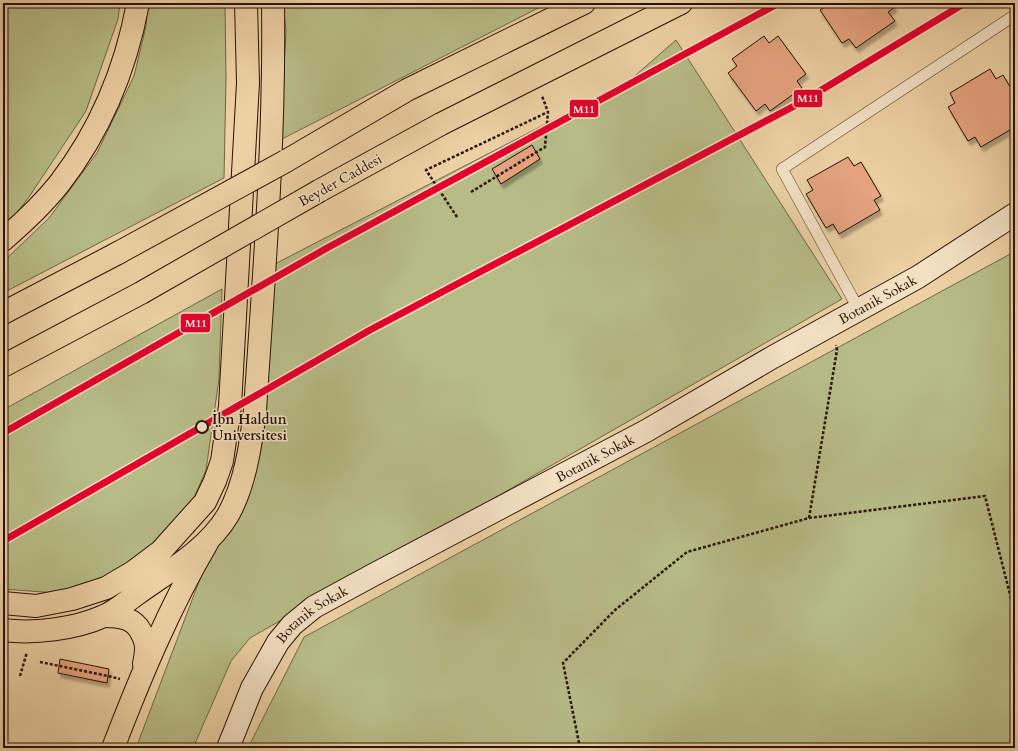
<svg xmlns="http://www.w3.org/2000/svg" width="1018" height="751" viewBox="0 0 1018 751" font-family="Cardo,serif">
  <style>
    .green { fill: #b7bc87; stroke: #6f6646 }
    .building { fill: #e5a37f; stroke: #271105; filter: url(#shadow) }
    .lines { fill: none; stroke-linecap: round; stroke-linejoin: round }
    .lane-casing { stroke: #58412d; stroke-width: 12 }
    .secondary-casing { stroke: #271105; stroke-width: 24 }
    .primary-casing { stroke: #271105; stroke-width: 24 }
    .highway-casing { stroke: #271105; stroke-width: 24 }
    .path { stroke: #271105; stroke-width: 2.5; stroke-dasharray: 3 2; stroke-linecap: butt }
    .lane { stroke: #f3e1c4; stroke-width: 11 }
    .secondary { stroke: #f3e1c4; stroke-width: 22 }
    .primary { stroke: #edd1a5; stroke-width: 22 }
    .highway { stroke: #edd1a5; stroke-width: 22 }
    .highway-bridge-casing { stroke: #271105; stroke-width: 24; stroke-linecap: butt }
    .highway-bridge { stroke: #edd1a5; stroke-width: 22 }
    .metro-1-casing { stroke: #f3e1c4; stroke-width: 10 }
    .metro-1 { stroke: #e4002b; stroke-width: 7 }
    .stop-dot { fill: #f3e1c4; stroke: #271105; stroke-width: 2 }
    .labels { text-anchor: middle; stroke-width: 3; stroke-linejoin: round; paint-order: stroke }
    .street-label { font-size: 14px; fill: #271105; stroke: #f3e1c4 }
    .stop-label { font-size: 14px; font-weight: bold; fill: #271105; stroke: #f3e1c4; text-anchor: start }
    .line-badge { stroke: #f3e1c4; stroke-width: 1.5 }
    .badge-label { font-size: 11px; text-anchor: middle; font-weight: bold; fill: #fff }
  </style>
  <defs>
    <filter id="shadow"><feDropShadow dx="2.5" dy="4.5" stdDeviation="1" flood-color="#0004"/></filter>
  </defs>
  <rect width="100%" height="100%" fill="#edd1a5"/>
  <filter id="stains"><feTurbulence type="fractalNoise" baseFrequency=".005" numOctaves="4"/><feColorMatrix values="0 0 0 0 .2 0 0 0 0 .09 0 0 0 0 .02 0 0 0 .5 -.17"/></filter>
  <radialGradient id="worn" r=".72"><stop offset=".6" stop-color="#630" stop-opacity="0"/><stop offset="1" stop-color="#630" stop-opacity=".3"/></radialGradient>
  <path class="green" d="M 3,3 L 120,3 L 118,19 L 86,111 L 29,197 L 12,219 L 3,227 Z
    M 148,3 L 225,3 L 226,78 L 224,178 L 3,293 L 3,262 L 49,218 L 97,153 L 134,76 L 146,26 Z
    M 283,3 L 548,3 L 280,140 L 286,31 Z
    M 676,40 L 842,299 L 250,638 L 231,661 L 193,748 L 136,748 L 203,571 L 241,489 L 269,267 L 629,81 Z
    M 1014,252 L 1015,748 L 248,748 L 304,637 Z
    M 222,289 L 219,379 L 206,470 L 194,498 L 164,534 L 121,572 L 56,593 L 3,589 L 3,410 Z"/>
  <path class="building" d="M 825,3 L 892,3 L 895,7 L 888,12 L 895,21 L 856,48 L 849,39 L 842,43 L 820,10 L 827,6 Z
    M 764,36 L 769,43 L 778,36 L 806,74 L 797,81 L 802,88 L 770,111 L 765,104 L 756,111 L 728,73 L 737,66 L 732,59 Z
    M 990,69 L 996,79 L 1003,75 L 1015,95 L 1015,127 L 981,147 L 975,137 L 968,141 L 948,107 L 955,103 L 950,93 Z
    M 532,145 L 540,159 L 501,184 L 492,169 Z
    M 848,157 L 854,166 L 861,162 L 881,196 L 874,200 L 880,210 L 839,234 L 833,224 L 826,228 L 806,194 L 813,190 L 807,180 Z
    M 60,659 L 109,669 L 107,683 L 58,673 Z"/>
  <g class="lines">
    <g class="lane-casing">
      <path id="lane" d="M 859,310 L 782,169 L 1015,15"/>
    </g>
    <g class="secondary-casing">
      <g id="secondary">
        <path id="s1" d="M 228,748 L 252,688 L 278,642 L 292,625 L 314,607 L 373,575 L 646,431 L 773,357 L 918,277 L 1015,214"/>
      </g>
    </g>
    <g class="primary-casing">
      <path id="primary" d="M 105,616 C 120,616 134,618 141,632 C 144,637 146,642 146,648 C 146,653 145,659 144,664
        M 113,748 C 140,678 169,608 207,543"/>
    </g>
    <g class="highway-casing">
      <path id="highway" d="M 286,161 L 407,90 L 584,3
        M 319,191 L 441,124 L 681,3
        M 3,240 C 23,223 43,204 59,184 C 100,131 126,68 138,3
        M 3,313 L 118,253
        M 3,366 L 141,293
        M 3,603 L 36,606 L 72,599 L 106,588 L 133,572 L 161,551 L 205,502 L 215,481 L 222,461 L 230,406 L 248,83 L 246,3
        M 3,630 C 34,634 75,629 104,616 C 116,611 127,601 137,594 C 169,571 208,549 228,515 C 245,485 251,444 255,410 C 264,274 275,139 273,3"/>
    </g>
    <path class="path" d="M 471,192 L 545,147 L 548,112 L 542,96
      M 457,217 L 426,170 L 548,112
      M 809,518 L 837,350 L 836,345
      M 40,662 L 108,676 L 120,679
      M 20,676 L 27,652
      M 580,748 L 563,663 L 615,610 L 687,552 L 809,518 L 985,496 L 1015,614"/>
    <use href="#lane" class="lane"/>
    <use href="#secondary" class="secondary"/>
    <use href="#primary" class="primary"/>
    <use href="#highway" class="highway"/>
    <g class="highway-bridge-casing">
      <path id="highway-bridge" d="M 118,253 L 286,161
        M 141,293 L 319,191"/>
    </g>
    <use href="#highway-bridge" class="highway-bridge"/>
    <g class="metro-1-casing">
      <path id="metro-1" d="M 3,433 L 327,248 L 779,3
        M 3,541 L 370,330 L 800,103 L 965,3"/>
    </g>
    <use href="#metro-1" class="metro-1"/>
  </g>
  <circle class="stop-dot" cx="202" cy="427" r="6"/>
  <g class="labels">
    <g class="street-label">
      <text transform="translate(340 180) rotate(-29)" y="5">Beyder Caddesi</text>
      <text dy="5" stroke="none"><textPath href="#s1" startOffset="810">Botanik Sokak</textPath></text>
      <text dy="5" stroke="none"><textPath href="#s1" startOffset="486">Botanik Sokak</textPath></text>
      <text dy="5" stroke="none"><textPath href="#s1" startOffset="162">Botanik Sokak</textPath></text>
    </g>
    <g class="stop-label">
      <text x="212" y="424">İbn Haldun<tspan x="212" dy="16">Üniversitesi</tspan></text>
    </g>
  </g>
  <g class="line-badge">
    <rect x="793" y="89" width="30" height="19" rx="4" fill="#e4002b"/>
    <rect x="569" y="99" width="30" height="19" rx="4" fill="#e4002b"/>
    <rect x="180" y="313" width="31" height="20" rx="4" fill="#e4002b"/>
  </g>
  <g class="badge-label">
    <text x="808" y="102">M11</text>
    <text x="584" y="113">M11</text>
    <text x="196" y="327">M11</text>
  </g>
  <rect width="1018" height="751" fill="none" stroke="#edd1a5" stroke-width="16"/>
  <rect x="4" y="4" width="1010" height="743" fill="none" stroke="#271105" stroke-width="2"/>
  <rect x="8" y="8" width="1002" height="735" fill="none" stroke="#271105"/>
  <rect width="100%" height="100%" filter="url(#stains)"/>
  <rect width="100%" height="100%" fill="url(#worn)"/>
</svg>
